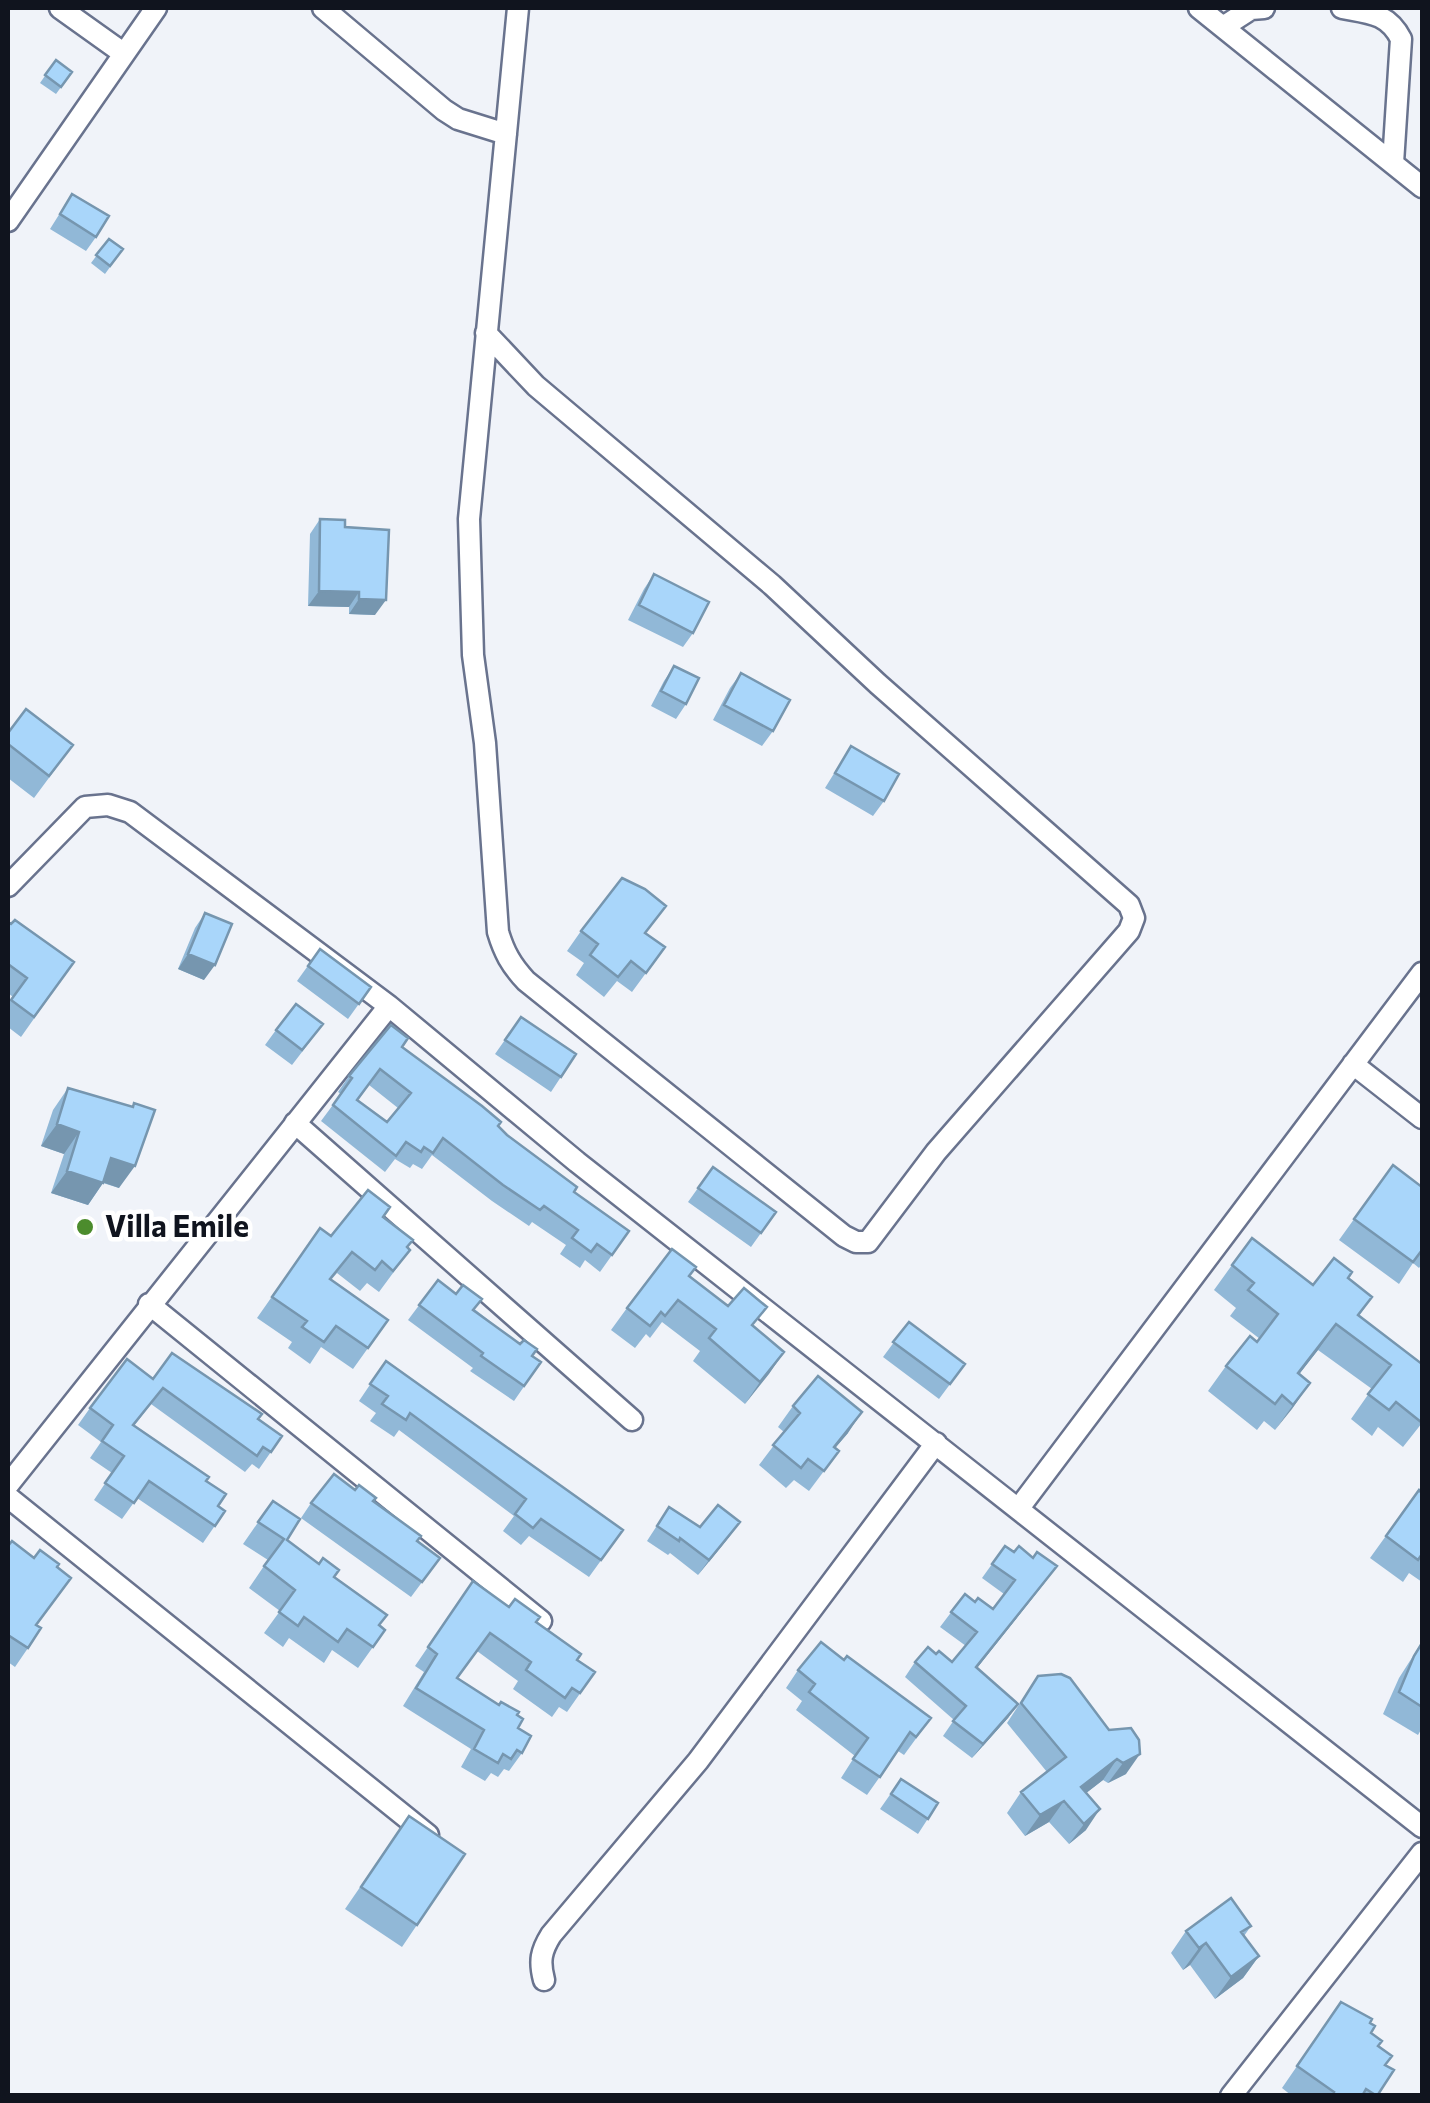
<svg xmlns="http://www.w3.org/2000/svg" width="1430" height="2103" viewBox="0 0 1430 2103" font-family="Commissioner,sans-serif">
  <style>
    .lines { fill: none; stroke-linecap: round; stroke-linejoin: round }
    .minor-casing { stroke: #69738e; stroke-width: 25 }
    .minor { stroke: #fff; stroke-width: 20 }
    .wall { fill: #91b8d7; fill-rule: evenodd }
    .shaded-wall { fill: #7696af }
    .building { fill: #a9d6fa; stroke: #7696af; stroke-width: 2.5; fill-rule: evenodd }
    .poi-dot { fill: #4c8c2d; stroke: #fff; stroke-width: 4 }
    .labels { text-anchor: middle; stroke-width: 9; stroke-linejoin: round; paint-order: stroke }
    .poi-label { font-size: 30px; font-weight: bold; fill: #10141e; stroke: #fff; text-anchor: start }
  </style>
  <rect width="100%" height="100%" fill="#f0f3f9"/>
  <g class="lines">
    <g class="minor-casing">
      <path id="minor" d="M 60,8 L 123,53
        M 323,8 L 444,110 L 458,119 L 506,134
        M 1199,8 L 1422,187
        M 1342,8 C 1369,13 1388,13 1401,39 L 1393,163
        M 1223,27 L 1251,9 L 1264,8
        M 8,221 L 156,8
        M 486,333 L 536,386 L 772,585 L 878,684 L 1129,905 L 1134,918 L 1129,931 L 936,1152 L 868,1242 L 856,1242 L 844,1236 L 526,981 C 511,965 504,952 498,932 L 485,743 L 473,655 L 469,519 L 518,8
        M 8,886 L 85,807 L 108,805 L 130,812 L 389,1006
        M 1353,1064 L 1422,1118
        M 295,1123 L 632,1420
        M 149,1304 L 541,1621
        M 8,1485 L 389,1006 L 577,1162 L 1422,1827
        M 8,1497 L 428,1835
        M 1019,1508 L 1422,973
        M 544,1980 C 539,1961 541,1951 551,1935 L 698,1761 L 936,1443
        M 1231,2096 L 1422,1853"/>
    </g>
    <use href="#minor" class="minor"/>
  </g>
  <path class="wall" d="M 56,60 L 72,72 L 56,94 L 40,83 Z
    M 72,194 L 96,237 L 86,251 L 50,229 Z
    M 109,239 L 123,249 L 105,274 L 91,263 Z
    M 320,519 L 345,527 L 375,615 L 349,614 L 349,607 L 308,606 L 310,534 Z
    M 654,574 L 693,633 L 683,647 L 628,620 L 644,589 Z
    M 674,666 L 686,704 L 676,719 L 651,706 L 664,681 Z
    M 741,673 L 773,731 L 762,746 L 713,720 L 730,688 Z
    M 8,733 L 57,767 L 34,798 L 8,778 Z
    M 851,746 L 884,801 L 873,816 L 825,788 Z
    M 205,913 L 204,980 L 178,969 L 195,928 Z
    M 8,922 L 74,962 L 21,1037 L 8,1027 L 8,1004 L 13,997 L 8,993 Z
    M 581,931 L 646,934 L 665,947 L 632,992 L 617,981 L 604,997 L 576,975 L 584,963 L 567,951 Z
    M 320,949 L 371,987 L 348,1019 L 297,981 Z
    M 521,1017 L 576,1054 L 551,1092 L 495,1054 Z
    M 276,1030 L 312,1039 L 292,1065 L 265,1045 Z
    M 402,1047 L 499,1126 L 507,1135 L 574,1192 L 629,1231 L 600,1272 L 585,1260 L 580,1268 L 560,1254 L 566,1245 L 532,1222 L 529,1226 L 492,1201 L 432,1155 L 422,1169 L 413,1164 L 410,1168 L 395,1159 L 385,1172 L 321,1121 L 341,1094 L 338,1092 L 349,1076 ZM 369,1085 L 398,1108 L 387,1122 L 358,1100 Z
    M 68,1088 L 132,1107 L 134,1103 L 119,1188 L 103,1183 L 88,1205 L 51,1193 L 64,1154 L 41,1146 L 53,1110 Z
    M 1393,1165 L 1422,1187 L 1422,1264 L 1419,1268 L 1413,1263 L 1399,1284 L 1339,1240 Z
    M 713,1167 L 776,1212 L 751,1247 L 688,1202 Z
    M 383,1217 L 410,1250 L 379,1292 L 367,1283 L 360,1291 L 337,1273 L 331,1280 L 388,1320 L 353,1369 L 321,1347 L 310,1364 L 288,1348 L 292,1342 L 257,1318 L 320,1228 L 331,1236 Z
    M 1232,1265 L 1313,1285 L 1348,1278 L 1372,1297 L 1359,1316 L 1422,1364 L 1422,1423 L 1403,1447 L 1378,1427 L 1372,1436 L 1351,1419 L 1372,1389 L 1318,1350 L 1299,1374 L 1310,1383 L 1275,1430 L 1264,1421 L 1257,1430 L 1208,1391 L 1226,1366 L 1260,1339 L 1230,1316 L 1236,1308 L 1214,1290 Z
    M 690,1276 L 784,1352 L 745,1404 L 693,1361 L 700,1351 L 662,1322 L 650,1338 L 646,1334 L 635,1348 L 611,1330 L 627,1308 Z
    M 438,1280 L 541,1362 L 514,1401 L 470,1371 L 473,1368 L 408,1320 Z
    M 909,1322 L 965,1364 L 939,1399 L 883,1357 Z
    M 386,1361 L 623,1530 L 589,1577 L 529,1536 L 521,1545 L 503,1531 L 514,1516 L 399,1430 L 394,1437 L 370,1421 L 376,1413 L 359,1401 Z
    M 153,1379 L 258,1419 L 282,1436 L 259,1469 L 252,1464 L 245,1472 L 151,1404 L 134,1426 L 206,1481 L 218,1506 L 225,1511 L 203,1543 L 137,1498 L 122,1519 L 94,1500 L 112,1473 L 90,1458 L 101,1442 L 78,1425 L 90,1408 Z
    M 793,1406 L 848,1433 L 835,1448 L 839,1451 L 809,1491 L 794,1480 L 786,1488 L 759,1465 L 784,1432 L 778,1427 Z
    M 355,1490 L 440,1558 L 411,1597 L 301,1518 L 311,1503 Z
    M 1419,1490 L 1422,1493 L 1422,1582 L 1409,1573 L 1403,1582 L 1370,1558 Z
    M 273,1501 L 287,1540 L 334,1577 L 385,1630 L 358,1668 L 332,1650 L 324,1663 L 289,1638 L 283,1647 L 264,1633 L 280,1611 L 249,1588 L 268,1560 L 243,1544 Z
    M 669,1507 L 700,1527 L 729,1537 L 698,1575 L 670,1553 L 668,1555 L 647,1541 Z
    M 8,1546 L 57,1567 L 28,1648 L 15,1667 L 8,1662 Z
    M 1005,1546 L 1046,1581 L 977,1668 L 1018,1704 L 1008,1718 L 972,1758 L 943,1736 L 954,1720 L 905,1677 L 915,1662 L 936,1654 L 952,1662 L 966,1646 L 940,1627 L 965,1594 L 975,1602 L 993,1609 L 1004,1594 L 982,1578 Z
    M 473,1581 L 509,1607 L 536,1622 L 577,1660 L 595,1672 L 567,1712 L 559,1707 L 552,1717 L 513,1689 L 518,1681 L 477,1651 L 457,1679 L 517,1715 L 522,1753 L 509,1771 L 504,1769 L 498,1777 L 491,1773 L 485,1781 L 461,1767 L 471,1749 L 403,1706 L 424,1672 L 415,1666 Z
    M 1422,1642 L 1422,1728 L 1418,1735 L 1383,1714 L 1399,1678 Z
    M 844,1660 L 931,1718 L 904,1755 L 898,1751 L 867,1795 L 841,1778 L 855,1756 L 796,1710 L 802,1701 L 786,1688 L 798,1670 Z
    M 1038,1676 L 1109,1730 L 1131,1728 L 1126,1774 L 1108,1783 L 1103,1780 L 1086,1793 L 1086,1830 L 1069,1844 L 1049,1822 L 1025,1836 L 1007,1813 L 1021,1792 L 1047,1772 L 1007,1723 Z
    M 901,1779 L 938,1803 L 918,1834 L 880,1809 Z
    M 409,1816 L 465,1854 L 402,1947 L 345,1909 Z
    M 1251,1926 L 1244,1936 L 1259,1956 L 1243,1978 L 1215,1999 L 1190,1965 L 1183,1970 L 1171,1953 L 1186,1931 Z
    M 1341,2002 L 1370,2023 L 1371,2033 L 1385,2065 L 1377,2096 L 1292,2096 L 1282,2088 Z"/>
  <path class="shaded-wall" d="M 319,591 L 359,592 L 349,607 L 308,606 Z
    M 359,599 L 386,600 L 375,615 L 349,614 Z
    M 188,954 L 215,965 L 204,980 L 178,969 Z
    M 57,1124 L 79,1132 L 64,1154 L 41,1146 Z
    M 111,1158 L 135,1166 L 119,1188 L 96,1180 Z
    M 67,1171 L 103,1183 L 88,1205 L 51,1193 Z
    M 1336,1324 L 1318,1350 L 1280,1399 L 1298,1373 Z
    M 784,1352 L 769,1374 L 745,1404 L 760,1382 Z
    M 1310,1383 L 1292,1409 L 1275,1430 L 1293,1405 Z
    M 862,1412 L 848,1433 L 819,1467 L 834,1447 Z
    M 740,1522 L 729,1537 L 698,1575 L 709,1560 Z
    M 1057,1566 L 1046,1581 L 966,1682 L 976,1667 Z
    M 1018,1704 L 1008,1718 L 972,1758 L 983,1744 Z
    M 1140,1754 L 1126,1774 L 1108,1783 L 1123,1763 Z
    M 1117,1759 L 1103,1780 L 1067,1808 L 1081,1787 Z
    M 1064,1801 L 1049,1822 L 1025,1836 L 1040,1815 Z
    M 1100,1809 L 1086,1830 L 1069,1844 L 1084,1824 Z
    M 1206,1943 L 1190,1965 L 1183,1970 L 1199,1948 Z
    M 1259,1956 L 1243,1978 L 1215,1999 L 1231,1977 Z"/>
  <path class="building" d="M 56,60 L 72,72 L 61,87 L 45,75 Z
    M 72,194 L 109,216 L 96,237 L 60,214 Z
    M 109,239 L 123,249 L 110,266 L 96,255 Z
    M 320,519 L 345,520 L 345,527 L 389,530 L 386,600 L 359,599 L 359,592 L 319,591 Z
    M 654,574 L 709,602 L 693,633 L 639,605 Z
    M 674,666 L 699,678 L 686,704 L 661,691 Z
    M 741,673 L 790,700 L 773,731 L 724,705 Z
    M 26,709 L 73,745 L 49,776 L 8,744 L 8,733 Z
    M 851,746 L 899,774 L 884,801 L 835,773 Z
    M 622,878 L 645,889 L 666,906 L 645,933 L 665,947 L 646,973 L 631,961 L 618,977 L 590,955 L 598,944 L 581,931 Z
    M 205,913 L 232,924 L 215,965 L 188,954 Z
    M 15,920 L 74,962 L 34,1017 L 11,1000 L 27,978 L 8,964 L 8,922 L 11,924 Z
    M 320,949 L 371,987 L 359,1004 L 308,966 Z
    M 296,1004 L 323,1024 L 302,1050 L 276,1030 Z
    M 521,1017 L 576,1054 L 561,1077 L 505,1040 Z
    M 391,1025 L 408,1038 L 402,1047 L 482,1106 L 501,1122 L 498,1126 L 507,1135 L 577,1187 L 574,1192 L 629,1231 L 612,1255 L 597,1244 L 591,1252 L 572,1238 L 578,1230 L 544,1206 L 540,1210 L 503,1185 L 443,1138 L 433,1153 L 424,1147 L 421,1152 L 406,1142 L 396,1156 L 333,1105 L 352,1078 L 349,1076 ZM 380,1069 L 411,1093 L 387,1122 L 357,1100 Z
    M 68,1088 L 133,1107 L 134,1103 L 155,1110 L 135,1166 L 111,1158 L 103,1183 L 67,1171 L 79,1132 L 57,1124 Z
    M 1393,1165 L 1422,1187 L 1422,1250 L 1413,1262 L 1354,1219 Z
    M 713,1167 L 776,1212 L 761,1233 L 698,1188 Z
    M 368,1190 L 390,1207 L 383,1217 L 413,1240 L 407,1247 L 410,1250 L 393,1271 L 382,1261 L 375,1270 L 352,1252 L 330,1279 L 388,1320 L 368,1348 L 336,1326 L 324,1342 L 302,1327 L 307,1321 L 272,1297 L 320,1228 L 331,1236 Z
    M 1252,1238 L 1313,1285 L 1334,1258 L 1352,1272 L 1348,1278 L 1372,1297 L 1358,1315 L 1422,1364 L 1422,1420 L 1421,1422 L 1396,1402 L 1389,1410 L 1368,1394 L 1391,1365 L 1336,1324 L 1298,1373 L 1310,1383 L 1293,1405 L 1282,1395 L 1275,1404 L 1226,1366 L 1250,1336 L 1257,1342 L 1278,1314 L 1248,1290 L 1254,1283 L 1232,1265 Z
    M 672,1249 L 696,1267 L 689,1276 L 728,1306 L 744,1288 L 767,1307 L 752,1325 L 784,1352 L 760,1382 L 709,1338 L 716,1329 L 678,1300 L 665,1316 L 661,1312 L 650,1326 L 627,1308 Z
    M 438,1280 L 456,1294 L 463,1285 L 482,1299 L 473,1310 L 520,1344 L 524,1340 L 537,1349 L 532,1356 L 541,1362 L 524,1386 L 481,1356 L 483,1353 L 419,1305 Z
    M 909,1322 L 965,1364 L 950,1384 L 893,1342 Z
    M 172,1353 L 262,1414 L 258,1419 L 282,1436 L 271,1452 L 263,1447 L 257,1456 L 163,1388 L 133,1425 L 209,1477 L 206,1481 L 226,1494 L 218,1506 L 225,1511 L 215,1526 L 149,1481 L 134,1503 L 105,1483 L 124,1456 L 102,1441 L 113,1425 L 90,1408 L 127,1359 L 153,1379 Z
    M 386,1361 L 623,1530 L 601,1560 L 541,1519 L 533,1528 L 515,1514 L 526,1499 L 410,1413 L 406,1420 L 382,1404 L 388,1396 L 370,1384 Z
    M 818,1376 L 862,1412 L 834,1447 L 839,1451 L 824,1471 L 808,1459 L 801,1468 L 773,1445 L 800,1413 L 793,1406 Z
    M 334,1474 L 355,1490 L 359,1485 L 376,1498 L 373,1501 L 421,1536 L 417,1541 L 440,1558 L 422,1582 L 311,1503 Z
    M 1419,1490 L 1422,1493 L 1422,1554 L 1418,1560 L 1386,1536 Z
    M 273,1501 L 300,1519 L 287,1540 L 319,1564 L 323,1558 L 339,1570 L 334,1577 L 387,1615 L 379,1625 L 385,1630 L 373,1647 L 347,1629 L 338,1642 L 304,1617 L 298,1626 L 279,1612 L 295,1590 L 264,1566 L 284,1539 L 258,1522 Z
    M 718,1505 L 740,1522 L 709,1560 L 680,1538 L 679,1541 L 657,1526 L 669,1507 L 700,1527 Z
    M 12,1541 L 34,1558 L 40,1550 L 59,1564 L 57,1567 L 71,1578 L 36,1625 L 41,1628 L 28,1648 L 8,1635 L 8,1546 Z
    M 1005,1546 L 1014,1552 L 1019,1546 L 1033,1558 L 1037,1552 L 1057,1566 L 976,1667 L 1018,1704 L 983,1744 L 953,1721 L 966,1706 L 915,1662 L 928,1647 L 936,1654 L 939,1651 L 952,1662 L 977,1632 L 951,1612 L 965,1594 L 975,1602 L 978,1598 L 993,1609 L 1015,1580 L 992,1564 Z
    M 473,1581 L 509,1607 L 515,1599 L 540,1617 L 536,1622 L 581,1654 L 577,1660 L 595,1672 L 580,1693 L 572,1688 L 565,1698 L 526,1670 L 531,1662 L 490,1633 L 457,1678 L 499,1705 L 501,1702 L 519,1712 L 517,1715 L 523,1719 L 518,1728 L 531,1736 L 522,1753 L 517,1750 L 511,1759 L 503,1754 L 498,1763 L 474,1749 L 484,1730 L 416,1688 L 437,1654 L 428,1647 Z
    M 821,1642 L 844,1660 L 847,1656 L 931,1718 L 916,1737 L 910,1732 L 880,1777 L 853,1759 L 868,1738 L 809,1692 L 815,1684 L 798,1670 Z
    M 1422,1643 L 1422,1707 L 1399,1692 L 1414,1656 Z
    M 1061,1674 L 1070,1678 L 1109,1730 L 1131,1728 L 1139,1740 L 1140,1754 L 1123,1763 L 1117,1759 L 1081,1787 L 1100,1809 L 1084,1824 L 1064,1801 L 1040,1815 L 1021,1792 L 1066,1757 L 1021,1703 L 1038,1676 Z
    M 901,1779 L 938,1803 L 928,1819 L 891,1794 Z
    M 409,1816 L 465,1854 L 417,1925 L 361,1887 Z
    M 1231,1898 L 1251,1926 L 1241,1932 L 1259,1956 L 1231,1977 L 1206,1943 L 1199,1948 L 1186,1931 Z
    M 1341,2002 L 1372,2019 L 1370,2023 L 1375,2026 L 1371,2033 L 1382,2041 L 1378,2046 L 1392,2056 L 1385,2065 L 1394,2070 L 1377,2096 L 1366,2089 L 1362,2096 L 1331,2096 L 1334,2092 L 1297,2066 Z"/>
  <circle class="poi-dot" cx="85" cy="1227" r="10"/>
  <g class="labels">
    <g class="poi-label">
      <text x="105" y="1237">Villa Emile</text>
    </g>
  </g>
  <rect width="1430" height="2103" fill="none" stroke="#10141e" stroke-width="20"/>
</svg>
